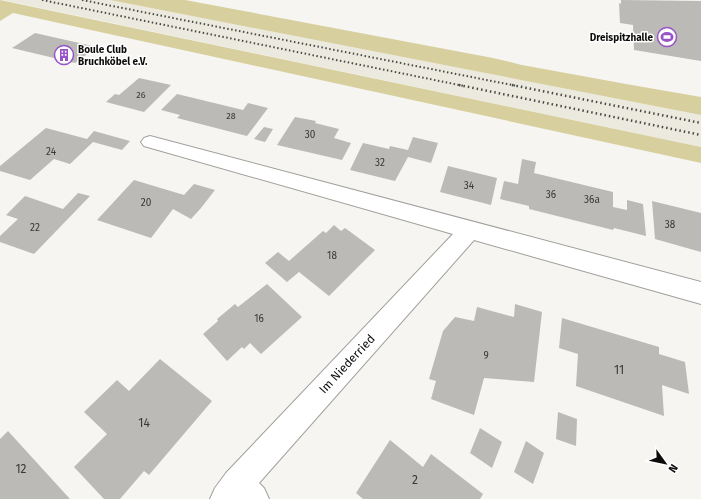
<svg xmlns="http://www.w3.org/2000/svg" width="701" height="499" viewBox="0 0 701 499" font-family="'Fira Sans',sans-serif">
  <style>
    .built { fill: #eceadf }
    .green { fill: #d8cf9e }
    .building { fill: #bbbab6 }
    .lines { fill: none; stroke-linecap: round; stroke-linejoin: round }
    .minor-casing { stroke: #a1a09c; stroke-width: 2 }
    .minor { fill: #fff; fill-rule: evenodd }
    .rail-far1 { stroke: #4a4947; stroke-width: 2; stroke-dasharray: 1.5 2.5; stroke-linecap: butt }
    .rail { stroke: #4a4947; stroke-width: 2.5; stroke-dasharray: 1.5 3; stroke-linecap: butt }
    .labels { text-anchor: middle; stroke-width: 3; stroke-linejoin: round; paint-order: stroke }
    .far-number-label { font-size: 9px; fill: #383836 }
    .far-poi-label { font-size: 10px; font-weight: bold; fill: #0d0c0b; stroke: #fff; text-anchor: end }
    .number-label { font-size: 10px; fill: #383836 }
    .street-label { font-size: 12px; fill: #0d0c0b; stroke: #fff }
    .near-number-label { font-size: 12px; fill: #383836 }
  </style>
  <rect width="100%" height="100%" fill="#f6f5f1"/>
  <path class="built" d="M 3,0 L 110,0 L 701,115 L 701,147 Z"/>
  <path class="green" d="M 0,0 L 701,147 L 701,163 L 13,13 L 0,21 Z
    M 110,0 L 185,0 L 493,58 L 522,65 L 626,84 L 701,97 L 701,115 Z"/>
  <path class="building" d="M 621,0 L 701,1 L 701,61 L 634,50 L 633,25 L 620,23 L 619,3 L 621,4 Z
    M 35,33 L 97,47 L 75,63 L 12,48 Z
    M 139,78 L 171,85 L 144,112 L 106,102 L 115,94 L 119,95 Z
    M 177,94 L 243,110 L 248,103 L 268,108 L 247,136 L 177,118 L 180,115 L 161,110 Z
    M 295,117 L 316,121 L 315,123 L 339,129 L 334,138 L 351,143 L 342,160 L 277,145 Z
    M 264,127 L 273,129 L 265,142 L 254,139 Z
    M 46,128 L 87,139 L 94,131 L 130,141 L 122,150 L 93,142 L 70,164 L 54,159 L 30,180 L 0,171 L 0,166 Z
    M 413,137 L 438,143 L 431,163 L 408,157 L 395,181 L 350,170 L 363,143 L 389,149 L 390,146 L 408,150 Z
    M 522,159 L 536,162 L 534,173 L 613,192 L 613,207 L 627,210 L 627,200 L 643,204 L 646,236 L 614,228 L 613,230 L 529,209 L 529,206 L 500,199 L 504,181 L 518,184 Z
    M 448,166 L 497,178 L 491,205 L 440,192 Z
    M 134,180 L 184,195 L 194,184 L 215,190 L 201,208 L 191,219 L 173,209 L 151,238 L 97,220 Z
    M 78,193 L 90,196 L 34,254 L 0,242 L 0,236 L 18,219 L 6,215 L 25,196 L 63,209 Z
    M 652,201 L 701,213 L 701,252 L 655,239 Z
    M 334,225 L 341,231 L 345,228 L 375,250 L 329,296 L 299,272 L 287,282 L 265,263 L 278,252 L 289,261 L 323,231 L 326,233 Z
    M 267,284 L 302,317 L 261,354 L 250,343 L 244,349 L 242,347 L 227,361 L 203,334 L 218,321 L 217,319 L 235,304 L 238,307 Z
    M 515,304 L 542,312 L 534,382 L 484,378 L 474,415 L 431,399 L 436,381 L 429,379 L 443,331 L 455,317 L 474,321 L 477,307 L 514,317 Z
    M 562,318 L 659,347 L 659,354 L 685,362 L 689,394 L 662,385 L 664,416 L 576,386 L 578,354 L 559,348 Z
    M 160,359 L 212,401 L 149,475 L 144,471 L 120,499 L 104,499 L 74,467 L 107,434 L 84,412 L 117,380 L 129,391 Z
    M 558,412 L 577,419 L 576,446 L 556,439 Z
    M 480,428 L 502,442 L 492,468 L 470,453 Z
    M 8,431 L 70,499 L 0,499 L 0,439 Z
    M 390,440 L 423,467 L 431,454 L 483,494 L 480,499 L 363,499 L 356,493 Z
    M 526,441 L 544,453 L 533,484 L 514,472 Z"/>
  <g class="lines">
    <g class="minor-casing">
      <path id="minor" d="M 150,136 L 701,282 L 701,304 L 474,240 L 259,483 L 264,488 L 269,499 L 210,499 L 215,488 L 226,473 L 453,234 L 144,146 L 141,142 L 144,138 Z"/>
    </g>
    <use href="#minor" class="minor"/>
    <path class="rail-far1" d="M 42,0 L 464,86
      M 82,0 L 517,86"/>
    <path class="rail" d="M 459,85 L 701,135
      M 512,85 L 701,123"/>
  </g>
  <defs>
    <g id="stadium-ring" transform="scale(1)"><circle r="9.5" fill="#fff" stroke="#9853c7" stroke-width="1.5"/><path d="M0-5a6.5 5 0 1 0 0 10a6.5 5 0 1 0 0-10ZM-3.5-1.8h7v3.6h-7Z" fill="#9853c7"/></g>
    <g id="building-ring" transform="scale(1)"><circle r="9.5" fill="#fff" stroke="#9853c7" stroke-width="1.5"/><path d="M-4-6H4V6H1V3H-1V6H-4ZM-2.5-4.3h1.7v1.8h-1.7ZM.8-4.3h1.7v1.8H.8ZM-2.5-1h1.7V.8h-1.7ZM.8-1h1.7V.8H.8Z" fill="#9853c7"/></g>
  </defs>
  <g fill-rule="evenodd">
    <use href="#stadium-ring" x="667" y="37"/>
    <use href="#building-ring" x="64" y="55"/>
  </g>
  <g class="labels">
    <g class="far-number-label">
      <text x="141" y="98">26</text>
      <text x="231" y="119">28</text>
    </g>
    <g class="far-poi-label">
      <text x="653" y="41">Dreispitzhalle</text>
      <text x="78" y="53" text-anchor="start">Boule Club<tspan x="78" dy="12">Bruchköbel e.V.</tspan></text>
    </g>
    <g class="number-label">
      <text x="310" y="138">30</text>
      <text x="51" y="155">24</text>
      <text x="380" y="166">32</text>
      <text x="469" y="189">34</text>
      <text x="551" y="198">36</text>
      <text x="592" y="203">36a</text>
      <text x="146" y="206">20</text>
      <text x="670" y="228">38</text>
      <text x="35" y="231">22</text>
      <text x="332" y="259">18</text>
      <text x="259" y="322">16</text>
      <text x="486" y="359">9</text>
    </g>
    <g class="street-label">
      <text transform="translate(347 364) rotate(-47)" y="4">Im Niederried</text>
    </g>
    <g class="near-number-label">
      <text x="619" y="374">11</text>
      <text x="144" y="427">14</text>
      <text x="21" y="473">12</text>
      <text x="415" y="484">2</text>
    </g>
  </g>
  <g transform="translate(665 463) rotate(123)" stroke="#ffffff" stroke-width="3" paint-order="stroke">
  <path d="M0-3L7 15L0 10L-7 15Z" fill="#0d0c0b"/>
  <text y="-6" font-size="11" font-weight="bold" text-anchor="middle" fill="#0d0c0b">N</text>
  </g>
</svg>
